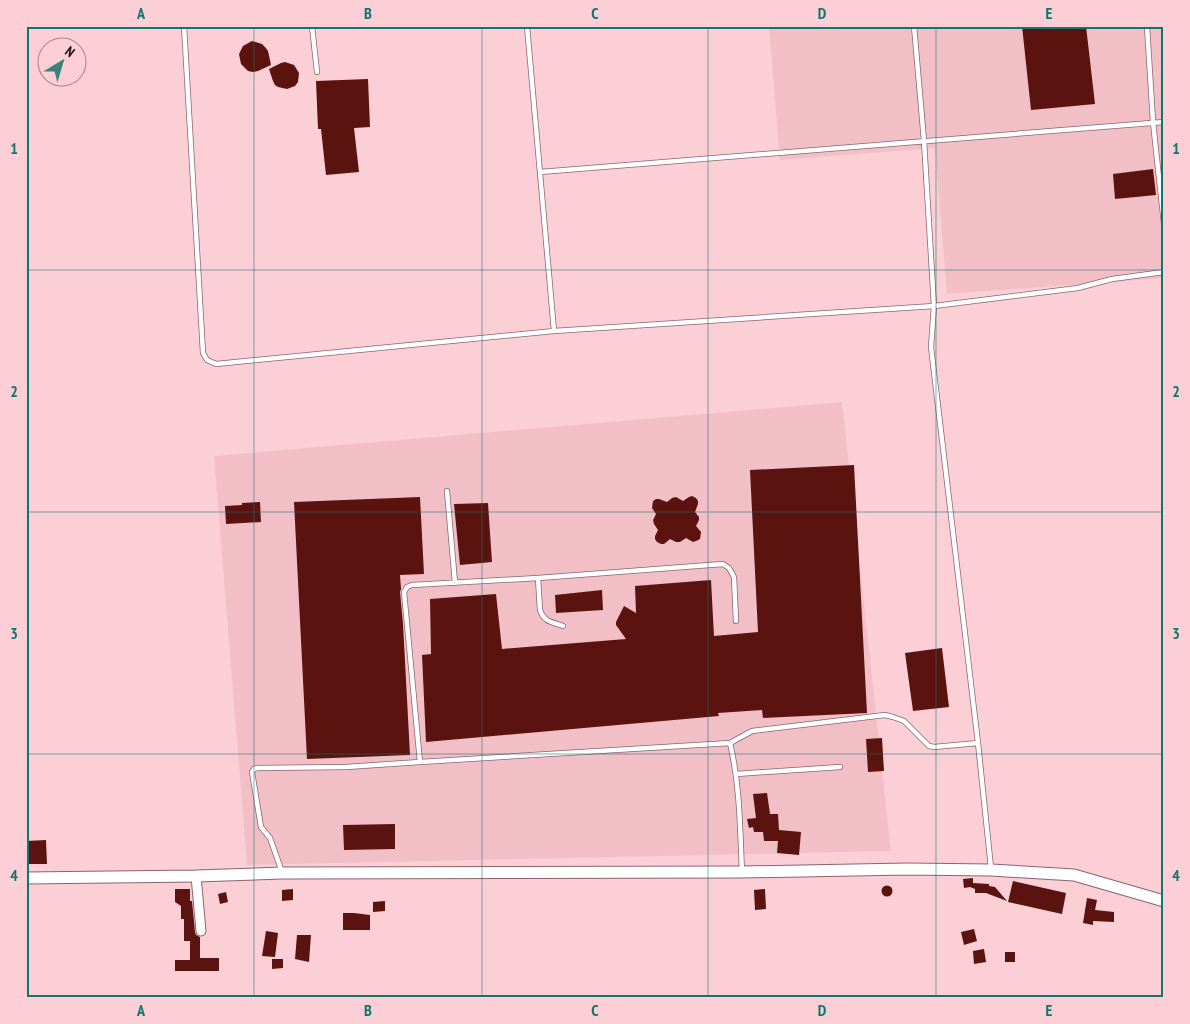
<svg xmlns="http://www.w3.org/2000/svg" width="1190" height="1024" viewBox="0 0 1190 1024" font-family="'PT Sans Narrow',sans-serif">
  <style>
    .built { fill: #f3bfc7 }
    .building { fill: #5b130f }
    .lines { fill: none; stroke-linecap: round; stroke-linejoin: round }
    .service-casing { stroke: #8a646a; stroke-width: 6 }
    .minor-casing { stroke: #8a646a; stroke-width: 11 }
    .tertiary-casing { stroke: #8a646a; stroke-width: 13 }
    .service { stroke: #fff; stroke-width: 4.5 }
    .minor { stroke: #fff; stroke-width: 9 }
    .tertiary { stroke: #fff; stroke-width: 11 }
    .grid { fill: none; stroke: #0f766e; stroke-width: 1; stroke-opacity: 0.55 }
    .neatline { fill: none; stroke: #0f766e; stroke-width: 2 }
    .grid-label { font-size: 16px; text-anchor: middle; font-weight: bold; fill: #0f766e }
  </style>
  <rect width="100%" height="100%" fill="#fbcfd5"/>
  <path class="built" d="M 769,26 L 1164,26 L 1164,278 L 947,294 L 935,148 L 780,160 Z
    M 842,402 L 891,851 L 247,865 L 214,456 Z"/>
  <path class="building" d="M 1022,26 L 1086,26 L 1095,104 L 1031,110 Z
    M 252,41 L 262,44 L 265,47 L 268,51 L 271,65 L 258,71 L 253,72 L 248,71 L 241,64 L 239,54 L 243,46 Z
    M 285,62 L 294,65 L 299,73 L 298,82 L 295,86 L 287,89 L 278,87 L 275,85 L 273,81 L 269,69 L 281,63 Z
    M 368,79 L 370,127 L 354,128 L 359,172 L 326,175 L 321,129 L 318,129 L 316,81 Z
    M 1153,169 L 1156,195 L 1115,199 L 1113,174 Z
    M 854,465 L 867,713 L 763,718 L 762,710 L 718,713 L 719,716 L 426,742 L 422,655 L 431,654 L 430,599 L 496,594 L 502,649 L 626,639 L 616,625 L 616,622 L 624,606 L 636,613 L 635,586 L 711,580 L 714,636 L 758,632 L 750,470 Z
    M 692,496 L 696,498 L 698,501 L 698,504 L 695,512 L 699,517 L 699,520 L 696,526 L 701,532 L 700,539 L 696,541 L 693,542 L 686,538 L 680,542 L 676,542 L 670,539 L 664,544 L 661,544 L 657,542 L 655,539 L 655,536 L 658,530 L 654,524 L 653,520 L 656,514 L 652,508 L 653,501 L 656,499 L 659,499 L 667,502 L 672,498 L 676,497 L 683,501 L 689,497 Z
    M 420,497 L 424,574 L 400,575 L 401,589 L 400,592 L 403,624 L 410,755 L 307,759 L 294,502 Z
    M 260,502 L 261,522 L 226,524 L 225,506 L 242,505 L 242,503 Z
    M 488,503 L 492,562 L 460,565 L 454,504 Z
    M 602,590 L 603,610 L 556,613 L 555,595 Z
    M 942,648 L 949,707 L 913,711 L 905,653 Z
    M 882,738 L 884,771 L 868,772 L 866,739 Z
    M 767,793 L 770,814 L 778,814 L 779,830 L 801,832 L 799,855 L 777,853 L 778,841 L 764,841 L 763,832 L 754,832 L 753,827 L 749,828 L 747,819 L 756,818 L 753,794 Z
    M 395,824 L 395,849 L 344,850 L 343,825 Z
    M 46,840 L 47,864 L 26,864 L 26,841 Z
    M 973,878 L 973,883 L 989,884 L 989,886 L 995,887 L 1007,901 L 986,893 L 975,893 L 975,889 L 970,887 L 964,888 L 963,879 Z
    M 1013,881 L 1066,893 L 1062,914 L 1008,902 Z
    M881.5 891a5.5 5.5 0 1 1 11 0a5.5 5.5 0 1 1-11 0Z
    M 175,889 L 190,889 L 190,901 L 192,901 L 195,932 L 196,935 L 200,937 L 200,958 L 219,958 L 219,971 L 175,971 L 175,960 L 190,960 L 190,941 L 184,941 L 184,919 L 181,919 L 181,906 L 175,902 Z
    M 293,889 L 293,900 L 282,901 L 282,890 Z
    M 765,889 L 766,909 L 755,910 L 754,890 Z
    M 226,892 L 228,902 L 220,904 L 218,894 Z
    M 1087,898 L 1097,900 L 1095,910 L 1114,912 L 1114,922 L 1093,921 L 1093,925 L 1083,923 Z
    M 385,901 L 385,911 L 373,912 L 373,902 Z
    M 343,913 L 354,913 L 370,915 L 370,930 L 343,930 Z
    M 974,929 L 977,941 L 964,945 L 961,932 Z
    M 266,931 L 278,933 L 275,957 L 262,956 Z
    M 297,935 L 311,935 L 309,962 L 295,959 Z
    M 984,949 L 986,962 L 974,964 L 973,951 Z
    M 1005,952 L 1015,952 L 1015,962 L 1005,962 Z
    M 272,959 L 283,959 L 283,968 L 272,969 Z"/>
  <g class="lines">
    <g class="service-casing">
      <path id="service" d="M 184,26 L 203,353 L 207,360 L 216,364 L 554,331 L 934,306 L 1078,288 L 1112,279 L 1164,272
        M 312,26 L 317,72
        M 527,26 L 554,331
        M 914,26 L 924,141 L 934,306 L 931,347 L 978,743 L 991,868
        M 1147,26 L 1153,122 L 1164,224
        M 540,172 L 1164,122
        M 447,491 L 455,583
        M 538,578 L 540,610 C 544,622 552,622 563,626
        M 736,621 L 734,577 L 729,568 L 723,564 L 538,578 L 412,585 L 407,587 L 404,592 L 420,762 L 730,743 C 740,785 740,829 742,872
        M 730,743 L 752,731 L 885,715 L 893,717 L 904,721 L 929,746 L 934,747 L 978,743
        M 736,774 L 840,767
        M 282,872 L 270,838 L 261,827 L 252,772 L 254,769 L 257,768 L 346,767 L 420,762"/>
    </g>
    <g class="minor-casing">
      <path id="minor" d="M 196,876 L 201,931"/>
    </g>
    <g class="tertiary-casing">
      <path id="tertiary" d="M 26,878 L 196,876 L 282,873 L 742,872 L 907,869 L 991,870 L 1074,875 L 1164,901"/>
    </g>
    <use href="#service" class="service"/>
    <use href="#minor" class="minor"/>
    <use href="#tertiary" class="tertiary"/>
  </g>
  <path class="grid" d="M 254,26 L 254,998M 482,26 L 482,998M 708,26 L 708,998M 936,26 L 936,998M 26,270 L 1164,270M 26,512 L 1164,512M 26,754 L 1164,754"/>
  <rect width="1190" height="1024" fill="none" stroke="#fbcfd5" stroke-width="55"/>
  <g transform="translate(62 62) rotate(38)"><circle r="24" fill="#fbcfd5" stroke="#a38388"/>
  <path d="M0-4L9 19L0 12L-9 19Z" fill="#3a817b"/>
  <text y="-8" font-size="14" font-weight="bold" text-anchor="middle" fill="#201114">N</text>
  </g>
  <rect x="28" y="28" width="1134" height="968" class="neatline"/>
  <g class="grid-label">
    <text x="141" y="19">A</text>
    <text x="368" y="19">B</text>
    <text x="595" y="19">C</text>
    <text x="822" y="19">D</text>
    <text x="1049" y="19">E</text>
    <text x="14" y="154">1</text>
    <text x="1176" y="154">1</text>
    <text x="14" y="397">2</text>
    <text x="1176" y="397">2</text>
    <text x="14" y="639">3</text>
    <text x="1176" y="639">3</text>
    <text x="14" y="881">4</text>
    <text x="1176" y="881">4</text>
    <text x="141" y="1016">A</text>
    <text x="368" y="1016">B</text>
    <text x="595" y="1016">C</text>
    <text x="822" y="1016">D</text>
    <text x="1049" y="1016">E</text>
  </g>
</svg>
